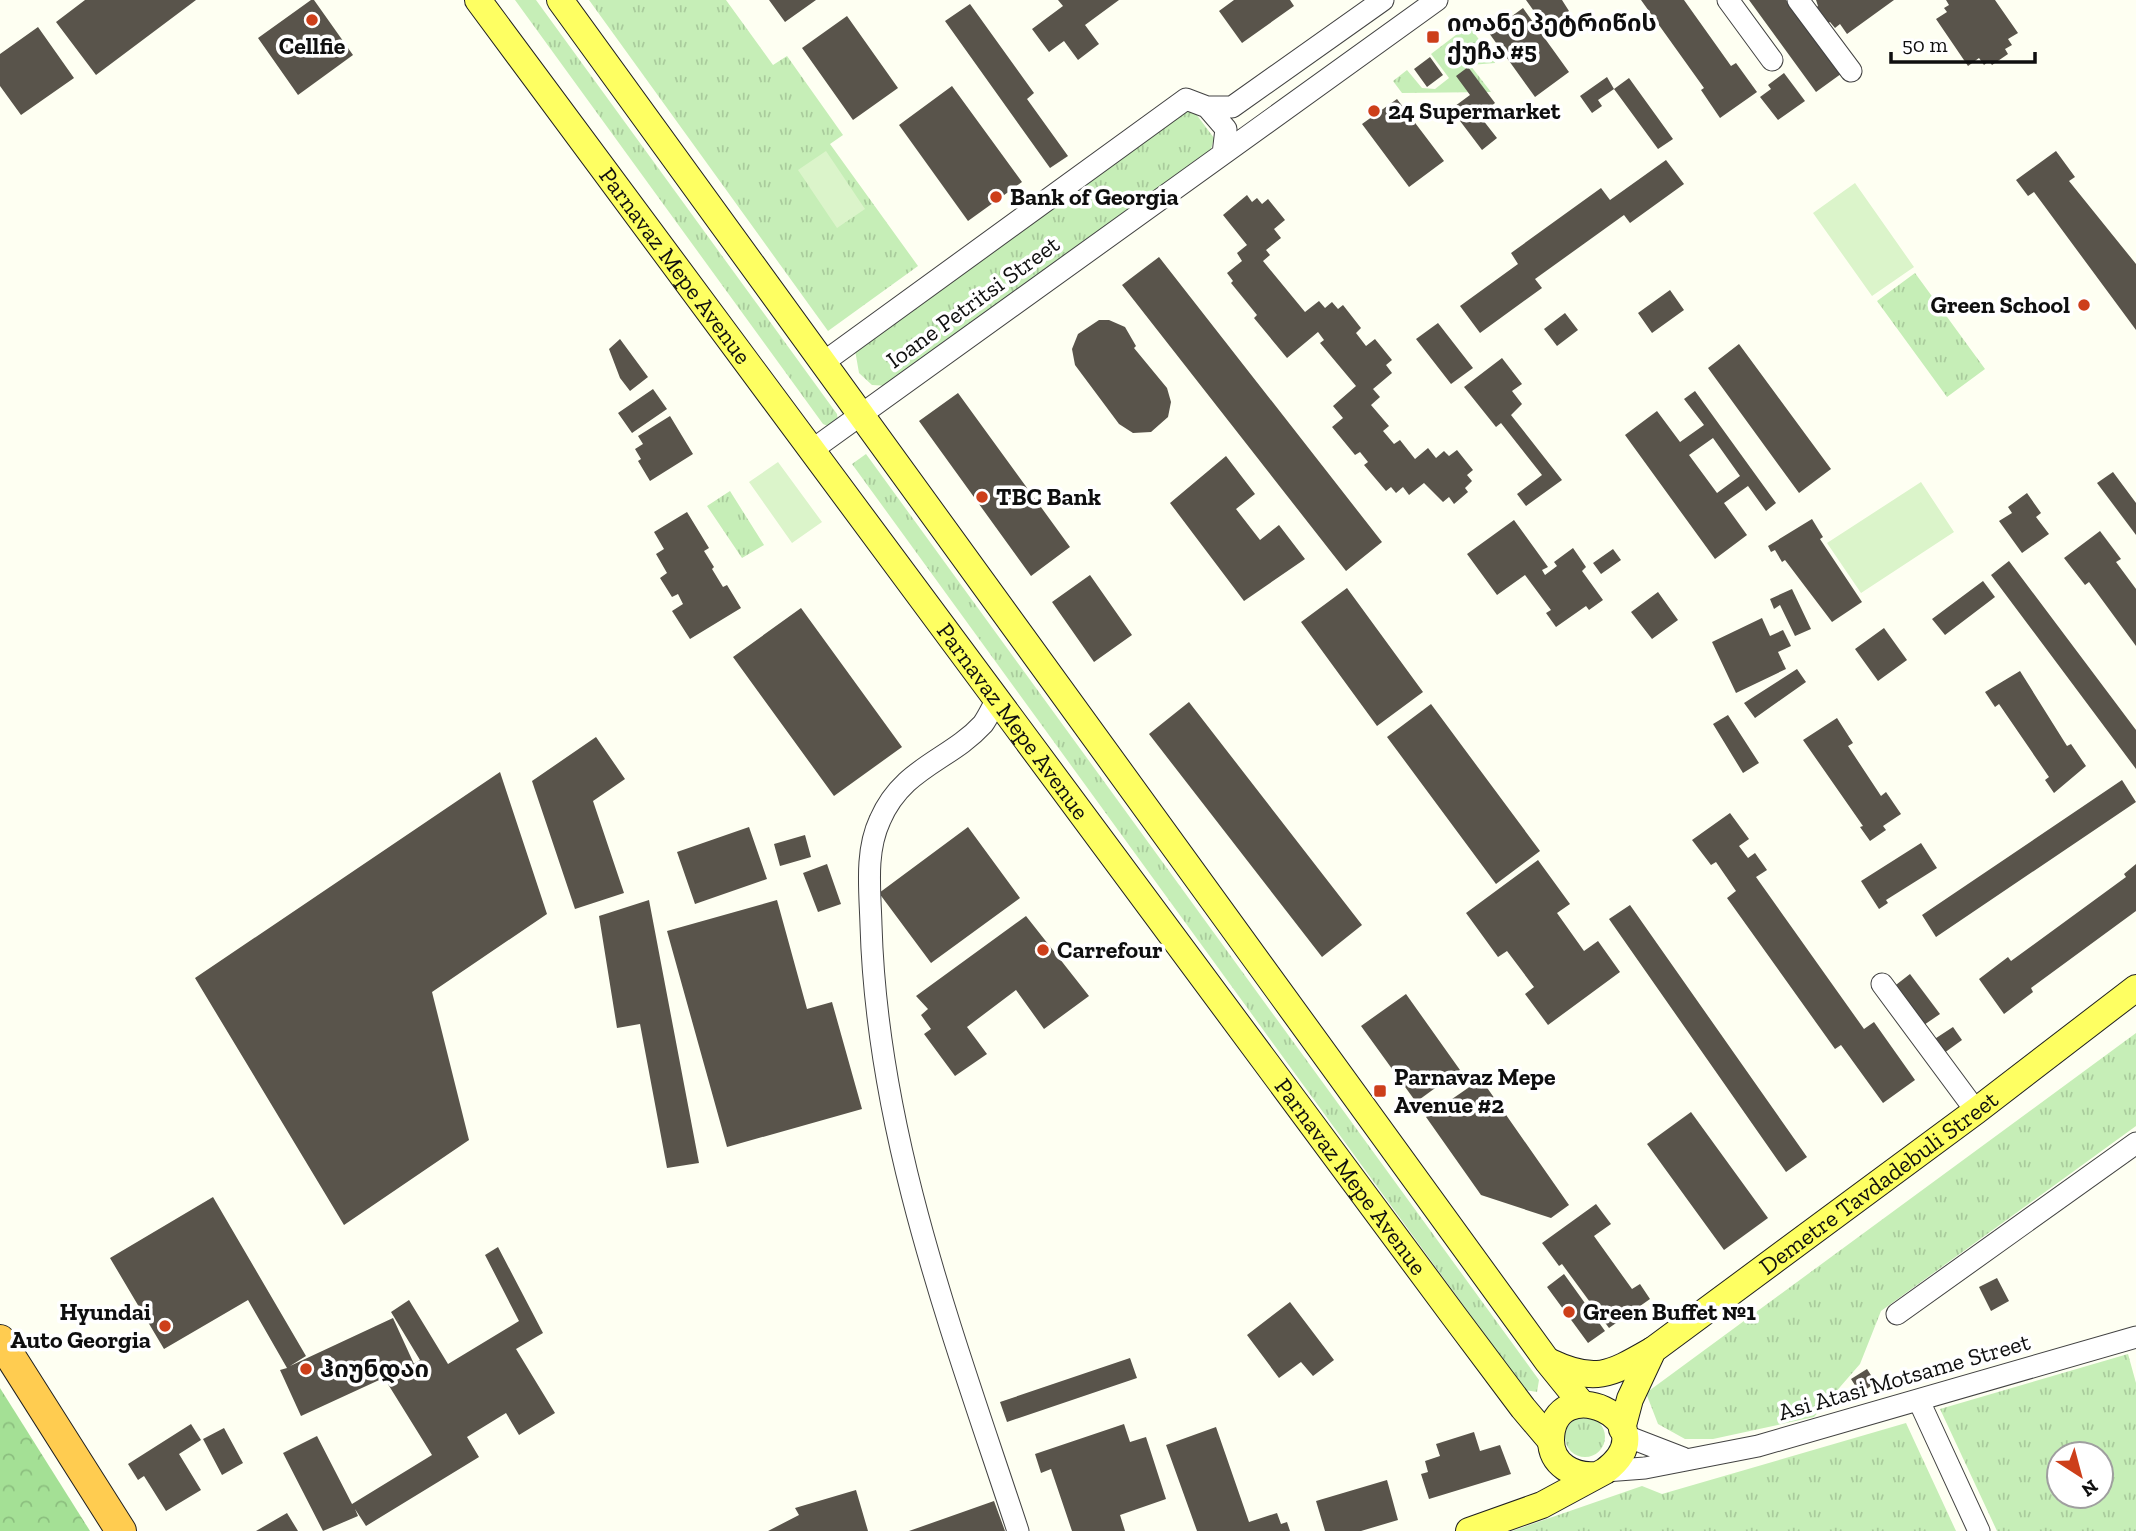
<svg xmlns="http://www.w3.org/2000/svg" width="2136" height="1531" viewBox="0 0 2136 1531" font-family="'Zilla Slab','Noto Sans Georgian',serif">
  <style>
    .grass { fill: url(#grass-tufts); fill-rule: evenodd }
    .forest { fill: url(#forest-crowns) }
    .pitch { fill: #dbf4ca }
    .building { fill: #59544b; fill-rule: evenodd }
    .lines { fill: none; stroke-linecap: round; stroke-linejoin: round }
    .minor-casing { stroke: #424242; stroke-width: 23 }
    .major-casing { stroke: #202020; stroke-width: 28 }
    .highway-casing { stroke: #202020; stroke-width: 32 }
    .minor { stroke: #fff; stroke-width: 21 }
    .major { stroke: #feff62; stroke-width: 26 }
    .highway { stroke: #ffcc50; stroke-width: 30 }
    .poi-dot { fill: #cd3f1a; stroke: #fff; stroke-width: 2.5 }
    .labels { text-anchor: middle; stroke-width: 7; stroke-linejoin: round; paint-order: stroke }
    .poi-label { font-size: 24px; font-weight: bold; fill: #0f0f0f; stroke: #fff; text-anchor: start }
    .street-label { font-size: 24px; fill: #0f0f0f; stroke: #fff }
  </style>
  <defs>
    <pattern id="grass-tufts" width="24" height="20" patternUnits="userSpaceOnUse" patternTransform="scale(1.75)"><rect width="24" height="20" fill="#c6eeb7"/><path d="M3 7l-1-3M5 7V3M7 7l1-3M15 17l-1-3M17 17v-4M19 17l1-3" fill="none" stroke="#a9cb9c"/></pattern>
    <pattern id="forest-crowns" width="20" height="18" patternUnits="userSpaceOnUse" patternTransform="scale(1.75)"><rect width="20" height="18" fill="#a4e095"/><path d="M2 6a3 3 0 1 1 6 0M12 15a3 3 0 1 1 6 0" fill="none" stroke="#8cbf7f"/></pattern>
  </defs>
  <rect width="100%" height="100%" fill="#fefff2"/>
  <path class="grass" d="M 515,0 L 536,0 L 837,414 L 838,422 L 830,427 L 823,424 Z
    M 589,0 L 726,0 L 773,65 L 787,56 L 843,135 L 830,144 L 918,266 L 828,331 Z
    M 1469,25 L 1495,63 L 1470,65 L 1491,92 L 1402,93 L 1393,81 L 1407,70 L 1422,88 L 1435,89 L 1449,78 L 1431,54 Z
    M 1188,111 L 1196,114 L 1214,138 L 1210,153 L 889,386 L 872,385 L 859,373 L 855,350 L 1179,113 Z
    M 1915,273 L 1985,369 L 1947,397 L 1877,301 Z
    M 866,454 L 1539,1380 L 1537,1392 L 1525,1390 L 852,464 Z
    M 730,491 L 764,545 L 742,558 L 707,506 Z
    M 2136,1033 L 2136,1126 L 1881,1311 L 1860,1364 L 1814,1417 L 1713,1439 L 1685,1439 L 1658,1424 L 1646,1393 Z
    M 2128,1354 L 2136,1383 L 2136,1531 L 1997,1531 L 1940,1409 ZM 2059,1454 L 2101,1454 L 2101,1496 L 2059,1496 Z
    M1565 1437a20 20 0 1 1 40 0a20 20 0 1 1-40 0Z
    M 1906,1423 L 1956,1531 L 1512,1531 L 1642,1486 L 1662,1494 Z"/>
  <path class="forest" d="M 0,1388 L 90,1531 L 0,1531 Z"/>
  <path class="pitch" d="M 826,151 L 865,209 L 837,228 L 798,170 Z
    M 1855,183 L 1914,267 L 1872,296 L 1813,213 Z
    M 778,462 L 822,522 L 792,543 L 749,482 Z
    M 1921,482 L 1954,532 L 1861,593 L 1827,543 Z"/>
  <path class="building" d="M 85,0 L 196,0 L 96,75 L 56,22 Z
    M 311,0 L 314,0 L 353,55 L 298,95 L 258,38 Z
    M 769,0 L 816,0 L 785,22 Z
    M 1058,0 L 1119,0 L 1085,25 L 1099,44 L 1078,60 L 1064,41 L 1049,52 L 1032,29 L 1063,6 Z
    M 1234,0 L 1290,0 L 1294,6 L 1242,43 L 1219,11 Z
    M 1526,0 L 1562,0 L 1569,11 L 1546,28 Z
    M 1641,0 L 1684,0 L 1731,66 L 1736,63 L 1757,92 L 1720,118 L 1701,90 L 1704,88 Z
    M 1749,0 L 1786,0 L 1829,59 L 1845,71 L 1816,92 Z
    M 1816,0 L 1894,0 L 1847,34 L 1840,24 L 1835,28 L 1830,22 L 1825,25 L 1814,9 L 1818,6 Z
    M 1946,0 L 1995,0 L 2018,33 L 2008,39 L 2012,45 L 2005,49 L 2008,54 L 1992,65 L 1989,61 L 1984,65 L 1979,58 L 1968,66 L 1936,19 L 1947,12 L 1944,8 L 1949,5 Z
    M 970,4 L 1034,93 L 1027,99 L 1068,156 L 1050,168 L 945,21 Z
    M 1523,8 L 1569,72 L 1535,97 L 1489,33 Z
    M 847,16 L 898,88 L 853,120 L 802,48 Z
    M 38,27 L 74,78 L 21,115 L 0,86 L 0,54 Z
    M 1430,57 L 1443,75 L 1427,87 L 1414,69 Z
    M 1468,67 L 1495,103 L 1479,115 L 1497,138 L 1482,150 L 1451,109 L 1470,95 L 1456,76 Z
    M 1784,73 L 1805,101 L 1778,120 L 1760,97 L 1771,89 L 1768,85 Z
    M 1607,77 L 1614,89 L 1598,100 L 1602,106 L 1592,113 L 1580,96 Z
    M 1629,78 L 1673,139 L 1658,149 L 1614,89 Z
    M 952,86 L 1022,182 L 968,221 L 899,125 Z
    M 1397,99 L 1444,161 L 1409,187 L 1362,124 Z
    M 2056,151 L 2075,177 L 2069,181 L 2136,264 L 2136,330 L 2034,192 L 2028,196 L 2016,180 Z
    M 1666,160 L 1684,184 L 1630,223 L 1624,215 L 1535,279 L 1542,288 L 1480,333 L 1460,306 L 1518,264 L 1511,253 L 1601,188 L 1610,200 Z
    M 1247,195 L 1252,202 L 1257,198 L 1262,204 L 1268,199 L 1285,220 L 1274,229 L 1281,238 L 1266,250 L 1270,255 L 1263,261 L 1305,312 L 1319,301 L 1325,308 L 1332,302 L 1338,309 L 1343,305 L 1361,328 L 1356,333 L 1366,346 L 1375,339 L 1392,360 L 1386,365 L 1392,373 L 1373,389 L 1380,397 L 1371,405 L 1389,426 L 1383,431 L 1394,444 L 1400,440 L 1415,459 L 1428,448 L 1436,458 L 1444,451 L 1449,456 L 1457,450 L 1473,470 L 1467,475 L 1472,481 L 1465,488 L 1468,492 L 1454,504 L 1449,497 L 1443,502 L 1424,483 L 1409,495 L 1403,487 L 1396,493 L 1391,487 L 1386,491 L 1364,465 L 1368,462 L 1360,452 L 1355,455 L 1332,427 L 1343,418 L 1333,406 L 1356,386 L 1320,343 L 1324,340 L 1318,332 L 1287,358 L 1254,318 L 1257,315 L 1231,283 L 1233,281 L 1227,273 L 1242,261 L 1237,253 L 1247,245 L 1223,215 Z
    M 1159,257 L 1382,542 L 1346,571 L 1122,285 Z
    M 1670,290 L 1684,310 L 1652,333 L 1638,313 Z
    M 1565,313 L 1578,330 L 1557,346 L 1544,329 Z
    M 1099,320 L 1109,320 L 1125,327 L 1136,346 L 1134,348 L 1167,388 L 1171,402 L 1168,417 L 1151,432 L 1133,433 L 1119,424 L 1075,365 L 1072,349 L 1078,334 Z
    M 1438,323 L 1473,368 L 1451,384 L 1416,339 Z
    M 620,339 L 648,377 L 630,391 L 620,378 L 609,349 Z
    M 1739,344 L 1831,469 L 1799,493 L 1708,368 Z
    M 1502,358 L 1522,384 L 1512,391 L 1522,404 L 1511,415 L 1562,480 L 1526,506 L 1517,494 L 1542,475 L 1501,423 L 1496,427 L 1464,387 Z
    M 653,389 L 667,409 L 632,433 L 618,413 Z
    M 1695,391 L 1776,503 L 1766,511 L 1748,486 L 1724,503 L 1747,535 L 1715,559 L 1625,435 L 1657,411 L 1680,442 L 1704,425 L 1684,399 ZM 1713,438 L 1740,476 L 1717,493 L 1689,455 Z
    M 958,393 L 1070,547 L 1031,576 L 919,421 Z
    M 670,416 L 693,454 L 650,481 L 638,461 L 641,459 L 635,449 L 643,444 L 638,436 Z
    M 1226,456 L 1255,494 L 1236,509 L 1260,540 L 1279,525 L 1305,559 L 1244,601 L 1170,503 Z
    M 2113,472 L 2136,503 L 2136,535 L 2097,483 Z
    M 2027,493 L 2041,513 L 2036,517 L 2049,534 L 2022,553 L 1999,521 L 2012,513 L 2008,507 Z
    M 687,512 L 709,548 L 704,551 L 714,567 L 712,569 L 723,587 L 727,585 L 741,608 L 690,639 L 672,611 L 683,604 L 678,594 L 672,597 L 660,578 L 667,573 L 656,554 L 664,549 L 654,532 Z
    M 1812,519 L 1823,537 L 1820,539 L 1862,602 L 1832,622 L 1785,560 L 1782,562 L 1775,550 L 1771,552 L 1768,546 Z
    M 1514,520 L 1548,567 L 1542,570 L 1545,575 L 1557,566 L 1554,562 L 1573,548 L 1586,567 L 1582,571 L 1603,600 L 1589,610 L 1586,606 L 1556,627 L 1546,613 L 1551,610 L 1525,575 L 1497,595 L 1467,554 Z
    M 2100,531 L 2121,559 L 2116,562 L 2136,589 L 2136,646 L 2089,582 L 2085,585 L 2064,558 Z
    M 1613,549 L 1621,560 L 1601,574 L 1593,563 Z
    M 2009,561 L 2136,730 L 2136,769 L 1991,575 Z
    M 1090,575 L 1132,635 L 1094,662 L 1052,602 Z
    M 1983,581 L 1995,597 L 1945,635 L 1932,619 Z
    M 1347,588 L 1423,692 L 1377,726 L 1301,622 Z
    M 1792,589 L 1811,629 L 1795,636 L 1780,605 L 1774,609 L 1770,599 Z
    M 1658,592 L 1678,620 L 1652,639 L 1631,612 Z
    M 801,608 L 902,747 L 834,796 L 733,657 Z
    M 1762,618 L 1770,636 L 1783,630 L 1791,646 L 1778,652 L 1786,669 L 1736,693 L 1712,642 Z
    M 1884,628 L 1907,660 L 1878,681 L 1855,649 Z
    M 1797,669 L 1806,682 L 1755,718 L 1744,703 Z
    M 2020,671 L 2067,746 L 2071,744 L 2086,766 L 2054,793 L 2045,780 L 2049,777 L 1999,704 L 1995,707 L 1985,692 Z
    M 1189,702 L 1362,925 L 1322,957 L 1149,734 Z
    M 1431,704 L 1540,851 L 1496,884 L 1387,737 Z
    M 1728,715 L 1759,763 L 1743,773 L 1713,724 Z
    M 1837,718 L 1853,743 L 1848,746 L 1881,796 L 1886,792 L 1901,814 L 1883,826 L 1886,830 L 1870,841 L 1860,827 L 1863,826 L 1803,740 Z
    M 596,737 L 625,779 L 593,801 L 624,893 L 575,909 L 532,781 Z
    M 500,772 L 547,914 L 432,992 L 469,1140 L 344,1225 L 195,978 Z
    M 2122,780 L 2136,802 L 1936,937 L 1922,915 Z
    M 1730,813 L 1749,839 L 1739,846 L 1748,858 L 1755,853 L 1767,870 L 1756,877 L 1864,1029 L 1874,1022 L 1915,1080 L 1883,1103 L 1841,1045 L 1835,1049 L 1727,898 L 1736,891 L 1716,862 L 1711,865 L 1692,840 Z
    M 749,827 L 767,879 L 695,904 L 677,852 Z
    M 968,827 L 1020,898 L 931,963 L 879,893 Z
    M 805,835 L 811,857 L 780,866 L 774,844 Z
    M 1921,843 L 1937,868 L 1886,900 L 1888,903 L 1879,909 L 1861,881 Z
    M 1538,860 L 1570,904 L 1557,913 L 1584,951 L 1598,941 L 1620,972 L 1548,1025 L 1525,994 L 1534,987 L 1507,951 L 1498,957 L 1466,913 Z
    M 827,864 L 841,904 L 818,912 L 803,873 Z
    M 2136,864 L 2136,911 L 2031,988 L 2033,992 L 2004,1014 L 1979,979 L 2008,957 L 2011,961 L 2126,877 L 2124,874 Z
    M 649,900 L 699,1163 L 667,1168 L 640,1024 L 617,1028 L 599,916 Z
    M 777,900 L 807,1009 L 832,1002 L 862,1109 L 727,1147 L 667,931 Z
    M 1630,905 L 1807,1157 L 1786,1172 L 1609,919 Z
    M 1026,916 L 1089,996 L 1044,1029 L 1016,990 L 967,1027 L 987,1054 L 955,1076 L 924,1034 L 931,1029 L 921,1015 L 928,1009 L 916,996 Z
    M 1910,974 L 1940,1014 L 1921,1027 L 1892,988 Z
    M 1406,994 L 1460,1070 L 1416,1102 L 1361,1026 Z
    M 1953,1027 L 1962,1040 L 1940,1056 L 1930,1042 Z
    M 1481,1079 L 1569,1205 L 1551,1218 L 1481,1195 L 1426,1117 Z
    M 1691,1112 L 1768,1218 L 1724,1250 L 1647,1144 Z
    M 213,1197 L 306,1356 L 290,1366 L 393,1318 L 414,1364 L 301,1416 L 280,1370 L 287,1368 L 248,1300 L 164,1349 L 110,1258 Z
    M 1596,1204 L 1611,1224 L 1594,1236 L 1632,1289 L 1640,1284 L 1650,1299 L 1609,1328 L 1562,1264 L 1559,1266 L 1542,1243 Z
    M 498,1247 L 543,1333 L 516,1349 L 555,1413 L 519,1435 L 506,1413 L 467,1437 L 479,1457 L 366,1526 L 355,1509 L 358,1516 L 323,1531 L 283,1453 L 317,1436 L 352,1504 L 432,1455 L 386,1381 L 420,1360 L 391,1312 L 409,1300 L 448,1364 L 519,1321 L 485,1255 Z
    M 1564,1274 L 1605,1331 L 1588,1343 L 1547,1287 Z
    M 1997,1278 L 2009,1301 L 1991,1311 L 1979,1287 Z
    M 1290,1302 L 1334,1360 L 1313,1376 L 1301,1362 L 1279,1378 L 1247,1335 Z
    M 1130,1358 L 1137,1378 L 1007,1422 L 1000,1402 Z
    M 1867,1369 L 1876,1383 L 1860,1393 L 1851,1379 Z
    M 191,1424 L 201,1440 L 179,1454 L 201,1490 L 166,1511 L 144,1476 L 138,1480 L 128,1464 Z
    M 1124,1424 L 1130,1442 L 1146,1437 L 1166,1499 L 1120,1515 L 1125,1531 L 1072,1531 L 1051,1469 L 1041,1473 L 1035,1454 Z
    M 1216,1427 L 1249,1522 L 1277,1513 L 1281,1524 L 1287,1522 L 1290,1531 L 1197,1531 L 1166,1445 Z
    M 224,1428 L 243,1463 L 222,1475 L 203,1439 Z
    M 1474,1432 L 1480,1451 L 1500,1445 L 1511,1474 L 1429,1499 L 1421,1474 L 1428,1472 L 1425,1461 L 1440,1456 L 1436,1444 Z
    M 1387,1480 L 1398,1520 L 1361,1531 L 1325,1531 L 1316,1501 Z
    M 856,1490 L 868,1531 L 768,1531 L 799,1515 L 795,1508 Z
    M 994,1501 L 1005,1531 L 909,1531 Z
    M 287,1513 L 298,1531 L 256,1531 Z"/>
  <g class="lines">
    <g class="minor-casing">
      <path id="minor" d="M 1728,0 L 1772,60
        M 1798,0 L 1851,71
        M 1207,107 L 1226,129 L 1223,154
        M 824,362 L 1186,99 L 1207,107 L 1232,107 L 1383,0
        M 812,450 L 1437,0
        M 996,701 C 992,708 988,717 983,724 C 949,761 903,767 880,820 C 865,852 870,890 871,925 C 877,1135 953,1334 1018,1531
        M 1882,984 L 1976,1111
        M 1897,1314 L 2136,1143
        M 1919,1401 L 1979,1531
        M 1626,1436 L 1683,1458
        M 1605,1471 L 1645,1468 L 1758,1446 L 2136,1337"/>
    </g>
    <g class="major-casing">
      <g id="major">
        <path id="s1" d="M 478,0 L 1454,1316 L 1523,1408 L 1551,1441"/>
        <path d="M 560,0 L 1548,1362 L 1582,1404"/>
        <path d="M 1550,1362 C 1596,1384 1611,1374 1653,1350"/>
        <path id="s2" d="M 1622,1429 L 1630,1399 L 1653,1350 L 1976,1111 L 2136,988"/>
        <path d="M 1469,1531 L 1542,1505 L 1605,1471 C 1672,1420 1552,1368 1551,1440 C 1551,1465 1574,1477 1596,1475"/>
      </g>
    </g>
    <g class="highway-casing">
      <path id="highway" d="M 0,1340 L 121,1531"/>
    </g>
    <use href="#minor" class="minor"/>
    <use href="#major" class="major"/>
    <use href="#highway" class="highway"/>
  </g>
  <g class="poi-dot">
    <circle cx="312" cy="20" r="7"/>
    <rect x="1426" y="30" width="14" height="14" rx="3.5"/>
    <circle cx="1374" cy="111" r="7"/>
    <circle cx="996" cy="197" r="7"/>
    <circle cx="2084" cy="305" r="7"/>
    <circle cx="982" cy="497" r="7"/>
    <circle cx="1043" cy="950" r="7"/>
    <rect x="1373" y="1084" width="14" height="14" rx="3.5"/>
    <circle cx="1569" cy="1312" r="7"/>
    <circle cx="165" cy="1326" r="7"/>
    <circle cx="306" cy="1369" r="7"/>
  </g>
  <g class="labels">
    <g class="poi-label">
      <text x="1447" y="31">იოანე პეტრიწის<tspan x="1447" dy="28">ქუჩა #5</tspan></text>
      <text x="312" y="54" text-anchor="middle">Cellfie</text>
      <text x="1388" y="119">24 Supermarket</text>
      <text x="1010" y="205">Bank of Georgia</text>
      <text x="2070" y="313" text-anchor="end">Green School</text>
      <text x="996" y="505">TBC Bank</text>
      <text x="1057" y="958">Carrefour</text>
      <text x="1394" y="1085">Parnavaz Mepe<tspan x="1394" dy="28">Avenue #2</tspan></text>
      <text x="151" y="1320" text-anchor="end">Hyundai<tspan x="151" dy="28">Auto Georgia</tspan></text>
      <text x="1583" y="1320">Green Buffet №1</text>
      <text x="320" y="1377">ჰიუნდაი</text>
    </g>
    <g class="street-label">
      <text dy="8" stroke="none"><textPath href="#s1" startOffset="331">Parnavaz Mepe Avenue</textPath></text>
      <text transform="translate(973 302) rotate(-36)" y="8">Ioane Petritsi Street</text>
      <text dy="8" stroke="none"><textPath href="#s1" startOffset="898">Parnavaz Mepe Avenue</textPath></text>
      <text dy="8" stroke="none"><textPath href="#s1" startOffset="1465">Parnavaz Mepe Avenue</textPath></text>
      <text dy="8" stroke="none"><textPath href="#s2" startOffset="366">Demetre Tavdadebuli Street</textPath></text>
      <text transform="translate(1904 1377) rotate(-16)" y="8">Asi Atasi Motsame Street</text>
    </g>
  </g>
  <g transform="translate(2080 1475) rotate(144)"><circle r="33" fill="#ffffff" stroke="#9f9f9f" stroke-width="2"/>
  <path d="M0-5L12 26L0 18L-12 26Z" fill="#cd3f1a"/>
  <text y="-10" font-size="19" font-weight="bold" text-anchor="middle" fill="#0f0f0f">N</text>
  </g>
  <path d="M1891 52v10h144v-10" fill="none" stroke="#0f0f0f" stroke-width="3.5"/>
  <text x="1902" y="52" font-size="21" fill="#0f0f0f" stroke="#ffffff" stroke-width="5" paint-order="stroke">50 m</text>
</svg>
